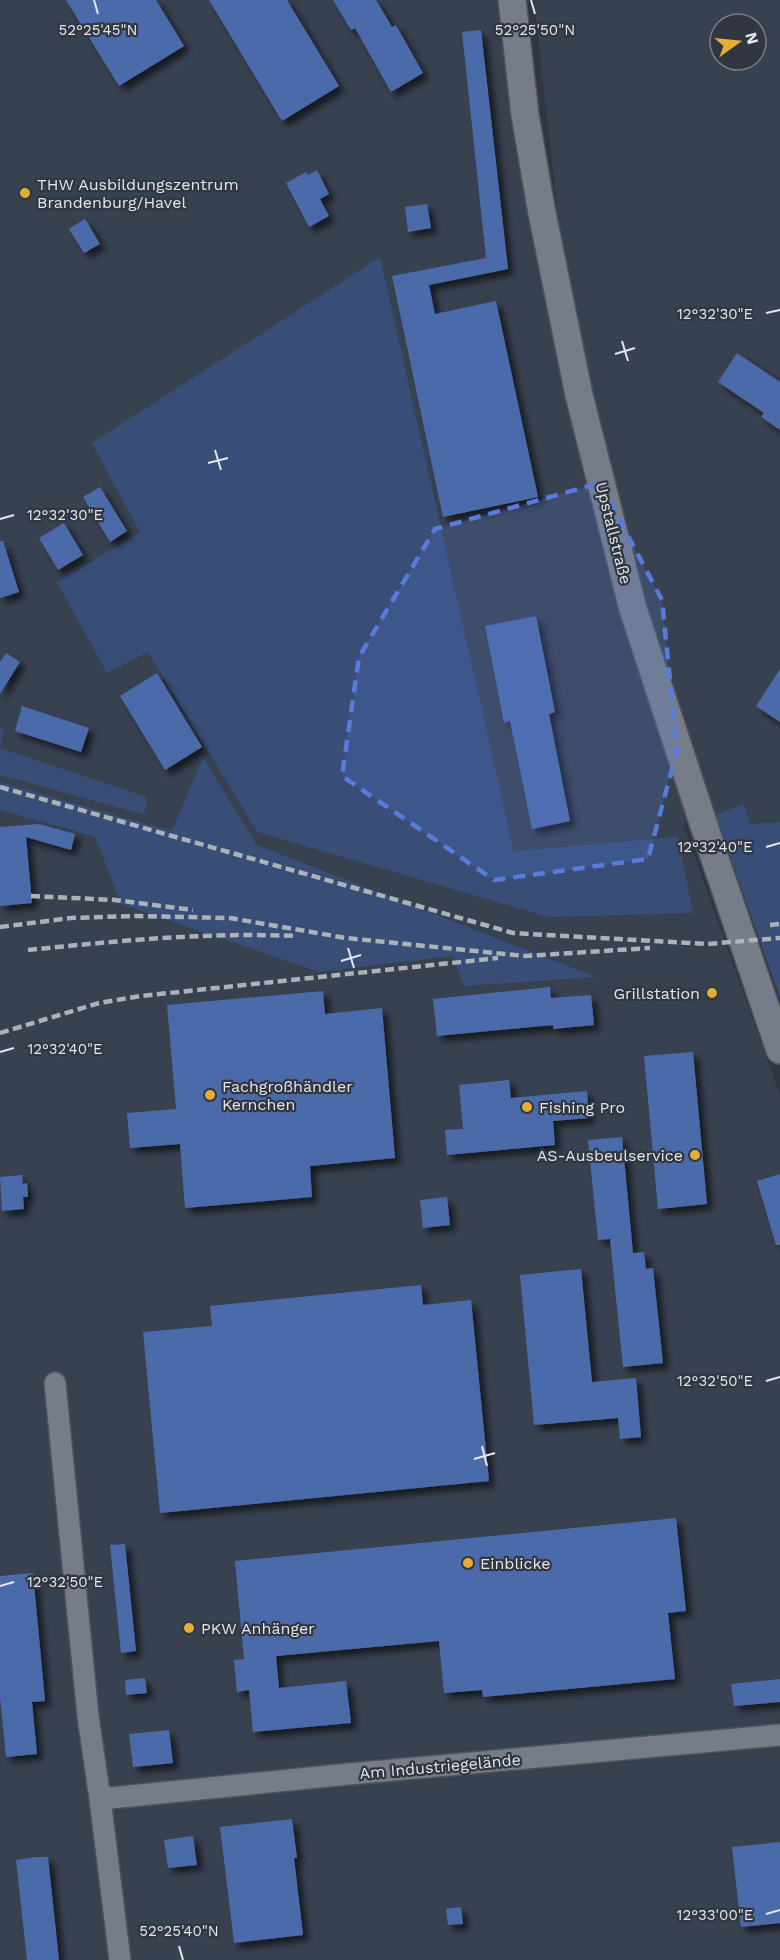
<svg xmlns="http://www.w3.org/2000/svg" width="780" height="1960" viewBox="0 0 780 1960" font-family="'Work Sans',sans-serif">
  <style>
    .built { fill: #384150; fill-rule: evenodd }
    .green { fill: #384e77 }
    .building { fill: #4c6ba9; filter: url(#shadow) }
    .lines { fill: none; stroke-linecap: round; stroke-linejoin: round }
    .minor-casing { stroke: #4e525a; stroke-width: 24 }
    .tertiary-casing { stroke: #4e525a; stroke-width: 30 }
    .minor { stroke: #767d88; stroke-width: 21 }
    .tertiary { stroke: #767d88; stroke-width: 27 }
    .rail { stroke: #adb1b8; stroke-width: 4.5; stroke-dasharray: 9 4.5; stroke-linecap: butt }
    .marked { fill: #587cde; fill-opacity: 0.2; stroke: #587cde; stroke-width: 4.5; stroke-dasharray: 12 8; stroke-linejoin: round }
    .ticks { fill: none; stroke: #e3e7ed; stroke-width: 2 }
    .poi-dot { fill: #e4ae35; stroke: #313640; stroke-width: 2 }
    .labels { text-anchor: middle; stroke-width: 4.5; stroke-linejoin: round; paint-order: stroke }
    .poi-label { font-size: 16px; fill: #e3e7ed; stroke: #313640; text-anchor: start }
    .street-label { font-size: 16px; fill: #e3e7ed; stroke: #313640 }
    .ticks-label { font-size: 15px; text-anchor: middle; fill: #e3e7ed; stroke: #313640; stroke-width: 4.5; stroke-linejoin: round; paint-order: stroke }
  </style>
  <defs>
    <filter id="shadow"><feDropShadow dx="5.5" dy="5.5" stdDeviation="3" flood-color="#0009"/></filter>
  </defs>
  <rect width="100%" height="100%" fill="#313640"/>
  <path class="built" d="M 0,0 L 507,0 L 542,208 L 557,205 L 534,0 L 780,0 L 780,822 L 750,824 L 744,804 L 683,824 L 780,1096 L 780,1960 L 0,1960 L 0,810 L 95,837 L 121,904 L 319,972 L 454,956 L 595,976 L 257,845 L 203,758 L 172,831 L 0,782 L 0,775 L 145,815 L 147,797 L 0,748 L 4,730 L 0,727 ZM 720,24 L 756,24 L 756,60 L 720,60 ZM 380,258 L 514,851 L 678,838 L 548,917 L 257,832 L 148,651 L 57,582 L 140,532 Z"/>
  <path class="green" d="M 380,257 L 514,851 L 678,837 L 693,913 L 548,917 L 257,832 L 148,652 L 107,673 L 57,582 L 140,532 L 92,443 Z
    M 0,727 L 4,730 L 0,748 L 147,797 L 145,815 L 0,775 Z
    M 203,757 L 257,845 L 597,977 L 464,986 L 453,956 L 319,972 L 121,904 L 95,837 L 0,810 L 0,782 L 172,831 Z
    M 744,804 L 750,824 L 780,822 L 780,998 L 715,814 Z"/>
  <path class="building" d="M 66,0 L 156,0 L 184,46 L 119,86 Z
    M 209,0 L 287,0 L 339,86 L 282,121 Z
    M 333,0 L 376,0 L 392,27 L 396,25 L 423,73 L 391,92 L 355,28 L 351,30 Z
    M 481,30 L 508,269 L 429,285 L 435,314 L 496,301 L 538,497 L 443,517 L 392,276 L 486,258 L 462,32 Z
    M 317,170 L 329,194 L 320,199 L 329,216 L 309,227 L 286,183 L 306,172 L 308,175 Z
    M 427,204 L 431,228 L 408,232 L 405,207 Z
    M 85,219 L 100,244 L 84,253 L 69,229 Z
    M 737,353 L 780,382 L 780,430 L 761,417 L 764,413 L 718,382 Z
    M 100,487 L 127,531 L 110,542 L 83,497 Z
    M 64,523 L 83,555 L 58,570 L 39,538 Z
    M 0,541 L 3,541 L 19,592 L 0,598 Z
    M 536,616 L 555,712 L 549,714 L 570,821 L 532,829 L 510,721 L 504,723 L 485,626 Z
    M 6,653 L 20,662 L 0,694 L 0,662 Z
    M 780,669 L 780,722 L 756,706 Z
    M 157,673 L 202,747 L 165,770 L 120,696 Z
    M 22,706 L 89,728 L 81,752 L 15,731 Z
    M 39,824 L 75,834 L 71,850 L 26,837 L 32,903 L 0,906 L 0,827 Z
    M 550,987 L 551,998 L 591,995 L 594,1025 L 553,1029 L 553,1025 L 437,1036 L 433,999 Z
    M 323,991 L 325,1014 L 382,1008 L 395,1158 L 310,1166 L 312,1197 L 185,1208 L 180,1144 L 130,1148 L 127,1113 L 176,1109 L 167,1005 Z
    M 693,1052 L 707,1204 L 658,1209 L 644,1056 Z
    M 509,1080 L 511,1098 L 587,1091 L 589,1118 L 553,1121 L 555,1145 L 447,1155 L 445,1130 L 463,1129 L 459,1085 Z
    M 622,1137 L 633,1253 L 644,1252 L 646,1269 L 653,1268 L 663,1363 L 623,1367 L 610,1239 L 598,1240 L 588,1140 Z
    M 780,1174 L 780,1245 L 776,1245 L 757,1181 Z
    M 22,1175 L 23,1184 L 27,1183 L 28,1197 L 23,1197 L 24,1209 L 2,1211 L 0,1177 Z
    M 447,1197 L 450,1225 L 423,1228 L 420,1200 Z
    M 581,1269 L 592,1382 L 636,1378 L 641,1437 L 620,1439 L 618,1418 L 534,1425 L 520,1275 Z
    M 421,1285 L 423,1305 L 471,1300 L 489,1481 L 160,1513 L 143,1332 L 212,1326 L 210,1306 Z
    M 676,1518 L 686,1611 L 668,1613 L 675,1679 L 483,1697 L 482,1690 L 444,1693 L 439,1641 L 276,1656 L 279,1688 L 346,1681 L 351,1723 L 253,1732 L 249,1690 L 237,1692 L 234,1660 L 244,1659 L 235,1561 Z
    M 125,1544 L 136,1651 L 121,1653 L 110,1545 Z
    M 33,1573 L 45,1701 L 32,1702 L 37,1754 L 6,1757 L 0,1697 L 0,1576 Z
    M 145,1678 L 147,1693 L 126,1695 L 125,1680 Z
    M 780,1679 L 780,1702 L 734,1706 L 731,1684 Z
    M 169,1730 L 173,1763 L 133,1767 L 129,1734 Z
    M 292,1819 L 297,1858 L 294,1858 L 303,1935 L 234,1943 L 220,1827 Z
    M 193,1836 L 197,1865 L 168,1868 L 164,1840 Z
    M 780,1842 L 780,1923 L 741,1927 L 732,1847 Z
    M 36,1857 L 48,1857 L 59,1960 L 27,1960 L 16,1860 Z
    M 461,1907 L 463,1924 L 448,1925 L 446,1909 Z"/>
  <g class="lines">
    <g class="minor-casing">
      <path id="minor" d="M 55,1383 L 88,1716 L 100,1799
        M 120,1960 L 100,1799 L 349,1774 L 780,1735"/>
    </g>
    <g class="tertiary-casing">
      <path id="tertiary" d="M 512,0 L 525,115 L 541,208 L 579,395 L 633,609 L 714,856 L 780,1050"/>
    </g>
    <use href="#minor" class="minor"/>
    <use href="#tertiary" class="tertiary"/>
    <path class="rail" d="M 0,787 L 513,933 L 707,944 L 780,938
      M 31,896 L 115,900 L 193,910
      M 770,925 L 780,924
      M 0,927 L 71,918 L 135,916 L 230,918 L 346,938 L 525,956 L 650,948
      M 28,950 C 117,941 206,932 296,936
      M 0,1033 L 99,1003 L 141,996 L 498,958"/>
  </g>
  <path class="marked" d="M 600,483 L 662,600 L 677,750 L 648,859 L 494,880 L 342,776 L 359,657 L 435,529 Z"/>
  <path class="ticks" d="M 94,0 L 98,14M 531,0 L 535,14M 766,313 L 780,310M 622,341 L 628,361M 615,354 L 635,348M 215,450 L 221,470M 208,463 L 228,458M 0,519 L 14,515M 766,847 L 780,843M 348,948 L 354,968M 341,961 L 361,955M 0,1052 L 14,1048M 766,1381 L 780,1377M 482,1446 L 487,1466M 474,1459 L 495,1453M 0,1586 L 14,1582M 766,1914 L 780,1910M 179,1946 L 183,1960"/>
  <g class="poi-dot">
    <circle cx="25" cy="193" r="6"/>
    <circle cx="712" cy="993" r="6"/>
    <circle cx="210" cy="1095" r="6"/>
    <circle cx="527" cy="1107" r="6"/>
    <circle cx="695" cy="1155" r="6"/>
    <circle cx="468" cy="1563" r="6"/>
    <circle cx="189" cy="1628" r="6"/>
  </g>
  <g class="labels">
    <g class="poi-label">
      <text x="37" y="190">THW Ausbildungszentrum<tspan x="37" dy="18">Brandenburg/Havel</tspan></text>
      <text x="700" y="999" text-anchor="end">Grillstation</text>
      <text x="222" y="1092">Fachgroßhändler<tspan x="222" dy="18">Kernchen</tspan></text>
      <text x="539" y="1113">Fishing Pro</text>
      <text x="683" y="1161" text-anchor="end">AS-Ausbeulservice</text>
      <text x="480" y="1569">Einblicke</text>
      <text x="201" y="1634">PKW Anhänger</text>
    </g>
    <g class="street-label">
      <text transform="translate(614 533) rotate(76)" y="6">Upstallstraße</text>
      <text transform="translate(440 1766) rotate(-5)" y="6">Am Industriegelände</text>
    </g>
  </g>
  <g class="ticks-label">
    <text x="98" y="35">52°25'45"N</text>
    <text x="535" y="35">52°25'50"N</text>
    <text x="715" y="319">12°32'30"E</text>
    <text x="65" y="520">12°32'30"E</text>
    <text x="715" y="852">12°32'40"E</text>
    <text x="65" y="1054">12°32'40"E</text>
    <text x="715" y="1386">12°32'50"E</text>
    <text x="65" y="1587">12°32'50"E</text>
    <text x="715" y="1920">12°33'00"E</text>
    <text x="179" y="1936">52°25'40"N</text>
  </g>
  <g transform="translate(738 42) rotate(75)"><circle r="28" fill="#313640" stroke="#787d85" stroke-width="1.5"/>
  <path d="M0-4.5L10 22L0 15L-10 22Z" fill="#e4ae35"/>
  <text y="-9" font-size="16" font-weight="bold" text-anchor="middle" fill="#e3e7ed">N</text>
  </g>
</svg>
